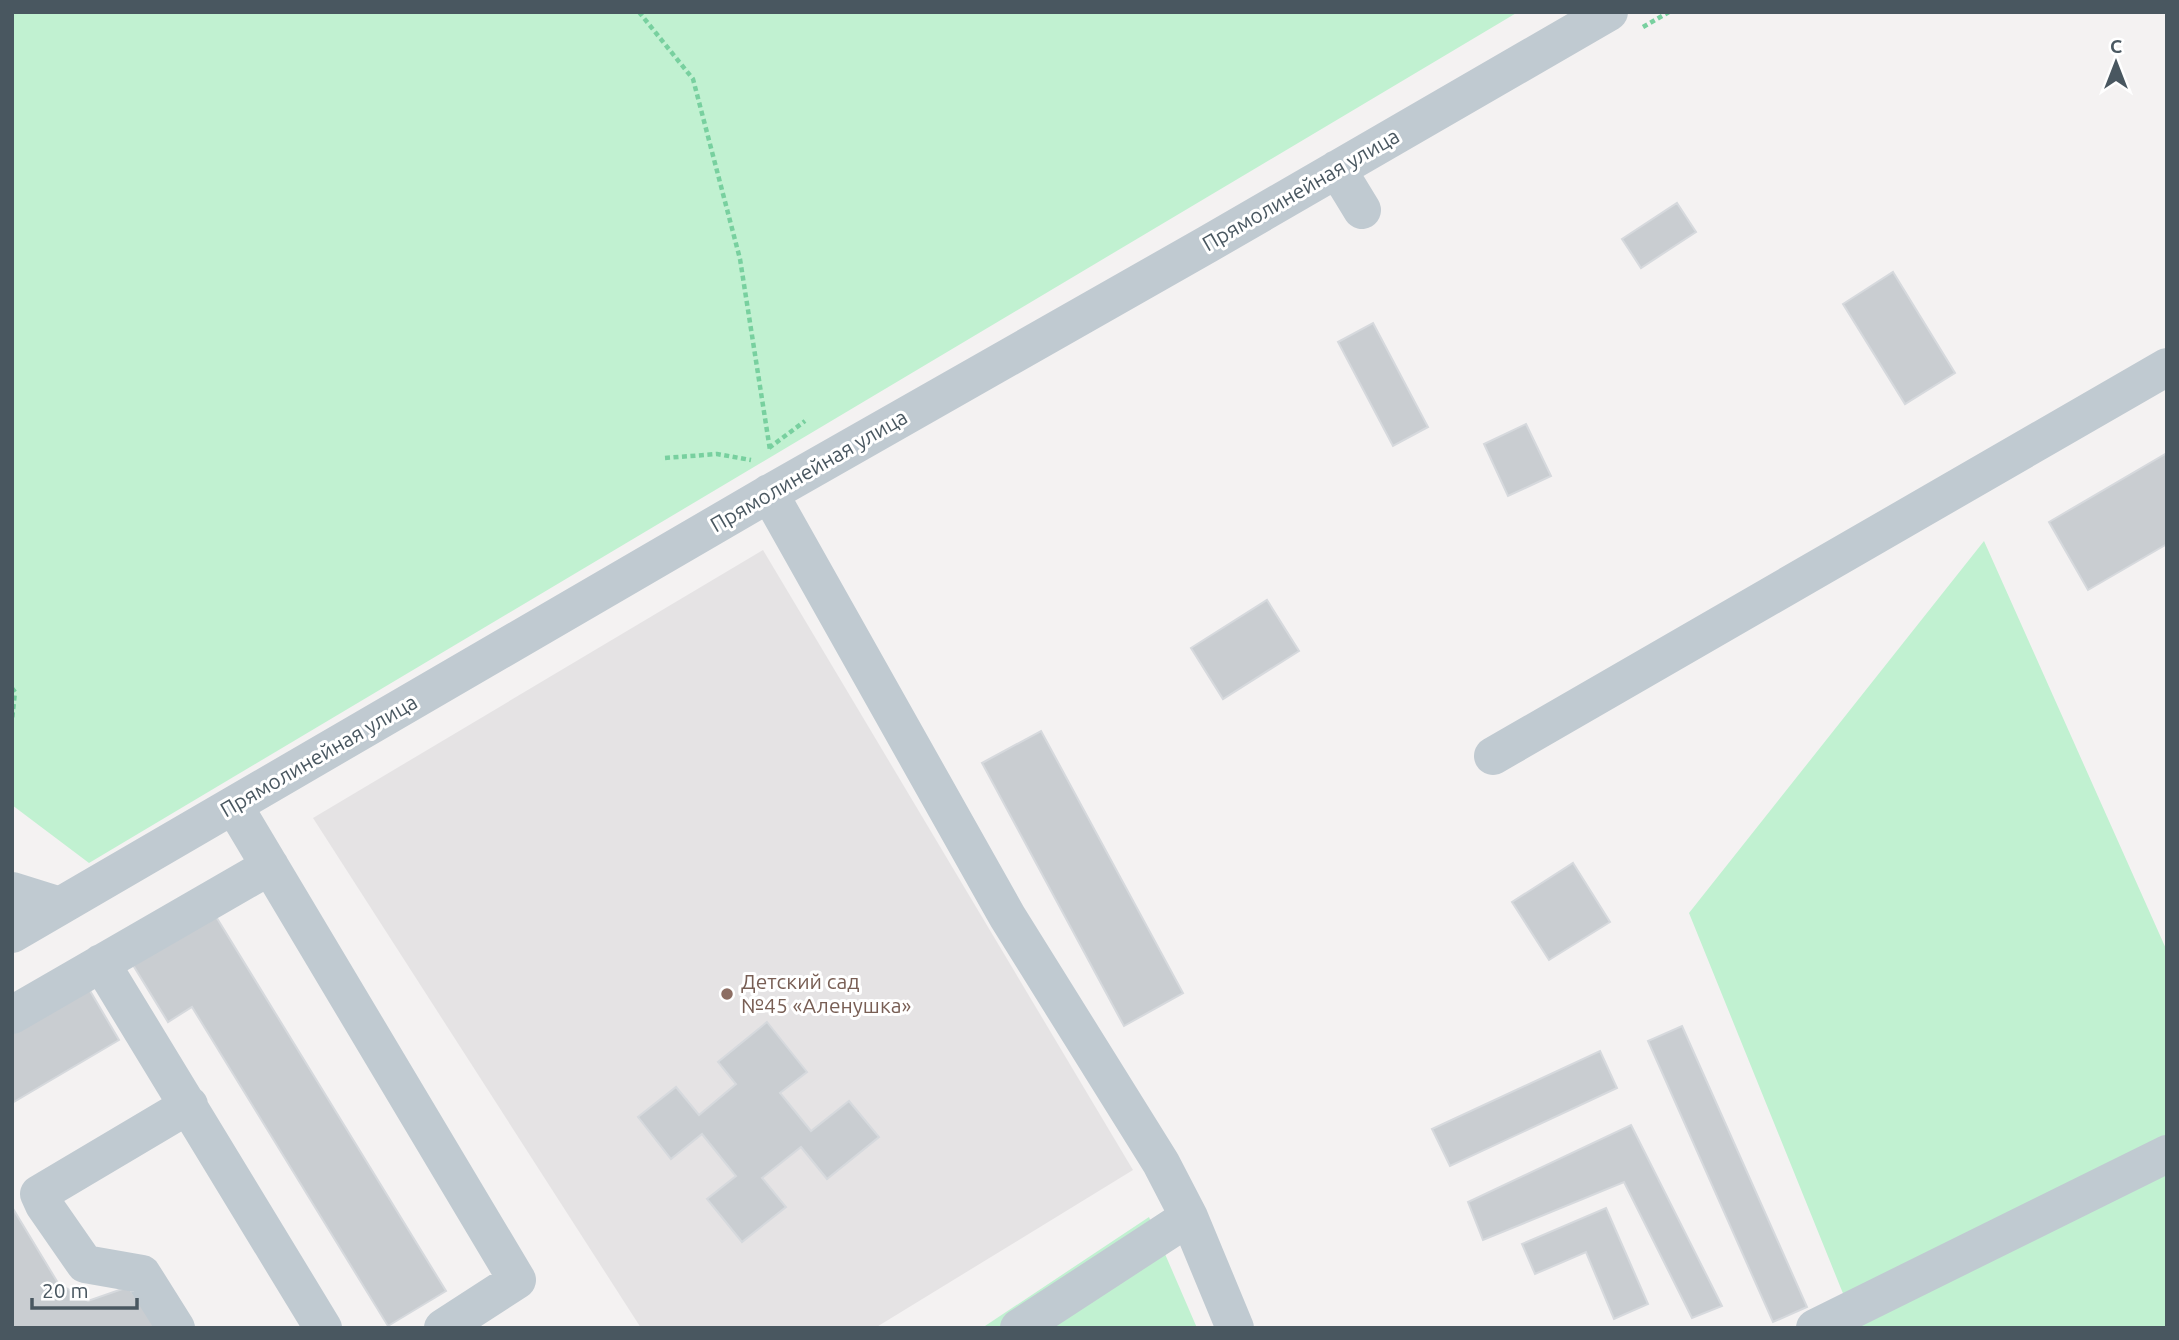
<svg xmlns="http://www.w3.org/2000/svg" width="2179" height="1340" viewBox="0 0 2179 1340" font-family="Ubuntu,sans-serif">
  <style>
    .education { fill: #e5e3e4 }
    .green { fill: #c1f1d1 }
    .building { fill: #c9cdd1; stroke: #d6d9dd; stroke-width: 2 }
    .lines { fill: none; stroke-linecap: round; stroke-linejoin: round }
    .path { stroke: #78d09f; stroke-width: 4.5; stroke-dasharray: 5 3.5; stroke-linecap: butt }
    .minor { stroke: #c0cad1; stroke-width: 38 }
    .education-dot { fill: #8d6e63; stroke: #fff; stroke-width: 2.5 }
    .labels { text-anchor: middle; stroke-width: 6; stroke-linejoin: round; paint-order: stroke }
    .street-label { font-size: 21px; fill: #495760; stroke: #fff }
    .education-label { font-size: 21px; fill: #785e54; stroke: #fff; text-anchor: start }
  </style>
  <rect width="100%" height="100%" fill="#f4f2f2"/>
  <path class="education" d="M 763,550 L 1133,1170 L 875,1328 L 641,1328 L 313,818 Z"/>
  <path class="green" d="M 12,12 L 1518,12 L 89,863 L 12,805 Z
    M 1984,541 L 2167,951 L 2167,1328 L 1857,1328 L 1689,913 Z
    M 1149,1217 L 1197,1328 L 982,1328 Z"/>
  <path class="building" d="M 1677,203 L 1696,232 L 1641,268 L 1622,239 Z
    M 1893,272 L 1955,373 L 1905,404 L 1843,304 Z
    M 1373,323 L 1428,427 L 1393,446 L 1338,342 Z
    M 1526,424 L 1551,476 L 1508,496 L 1484,444 Z
    M 2167,453 L 2167,544 L 2088,590 L 2049,522 Z
    M 1267,600 L 1299,651 L 1223,699 L 1191,648 Z
    M 1041,731 L 1183,993 L 1124,1026 L 982,763 Z
    M 1573,863 L 1610,922 L 1549,960 L 1512,902 Z
    M 215,915 L 446,1291 L 388,1326 L 192,1007 L 168,1022 L 133,965 Z
    M 86,984 L 119,1040 L 12,1103 L 12,1028 Z
    M 767,1022 L 807,1072 L 780,1093 L 811,1131 L 849,1101 L 879,1137 L 827,1179 L 801,1147 L 762,1178 L 786,1207 L 742,1242 L 707,1199 L 736,1176 L 702,1134 L 671,1159 L 638,1117 L 676,1087 L 699,1115 L 736,1084 L 718,1062 Z
    M 1682,1026 L 1807,1307 L 1773,1322 L 1648,1041 Z
    M 1600,1051 L 1617,1088 L 1450,1166 L 1432,1129 Z
    M 1631,1125 L 1722,1306 L 1692,1318 L 1624,1182 L 1483,1240 L 1468,1202 Z
    M 12,1207 L 58,1283 L 88,1301 L 128,1287 L 159,1328 L 12,1328 Z
    M 1606,1208 L 1648,1304 L 1614,1319 L 1586,1252 L 1535,1274 L 1522,1244 Z"/>
  <g class="lines">
    <path class="path" d="M 639,12 L 693,79 L 740,259 L 770,450
      M 1643,27 L 1669,12
      M 769,448 L 805,421
      M 665,458 L 717,454 L 751,460
      M 12,688 L 15,692 L 12,720"/>
    <path class="minor" d="M 1337,169 L 1362,210
      M 769,493 L 1007,916 L 1161,1163 L 1189,1217 L 1235,1328
      M 1493,756 L 2167,367
      M 234,806 L 517,1280 L 443,1328
      M 12,891 L 60,906
      M 12,934 L 770,493 L 1208,244 L 1609,12
      M 101,963 L 323,1328
      M 12,1015 L 270,866
      M 176,1328 L 142,1274 L 85,1264 L 44,1205 L 39,1194 L 189,1105
      M 1019,1328 L 1189,1217
      M 1815,1328 L 2167,1154"/>
  </g>
  <circle class="education-dot" cx="727" cy="994" r="7"/>
  <g class="labels">
    <g class="street-label">
      <text transform="translate(1301 190) rotate(-30)" y="7">Прямолинейная улица</text>
      <text transform="translate(809 471) rotate(-30)" y="7">Прямолинейная улица</text>
      <text transform="translate(319 756) rotate(-30)" y="7">Прямолинейная улица</text>
    </g>
    <g class="education-label">
      <text x="741" y="989">Детский сад<tspan x="741" dy="24">№45 «Аленушка»</tspan></text>
    </g>
  </g>
  <rect width="2179" height="1340" fill="none" stroke="#495760" stroke-width="28"/>
  <g transform="translate(2116 63)" stroke="#ffffff" stroke-width="5" paint-order="stroke">
  <path d="M0-5L12 26L0 18L-12 26Z" fill="#495760"/>
  <text y="-10" font-size="19" font-weight="bold" text-anchor="middle" fill="#495760">С</text>
  </g>
  <path d="M32 1298v10h105v-10" fill="none" stroke="#495760" stroke-width="3.5"/>
  <text x="42" y="1298" font-size="21" fill="#495760" stroke="#ffffff" stroke-width="5" paint-order="stroke">20 m</text>
</svg>
